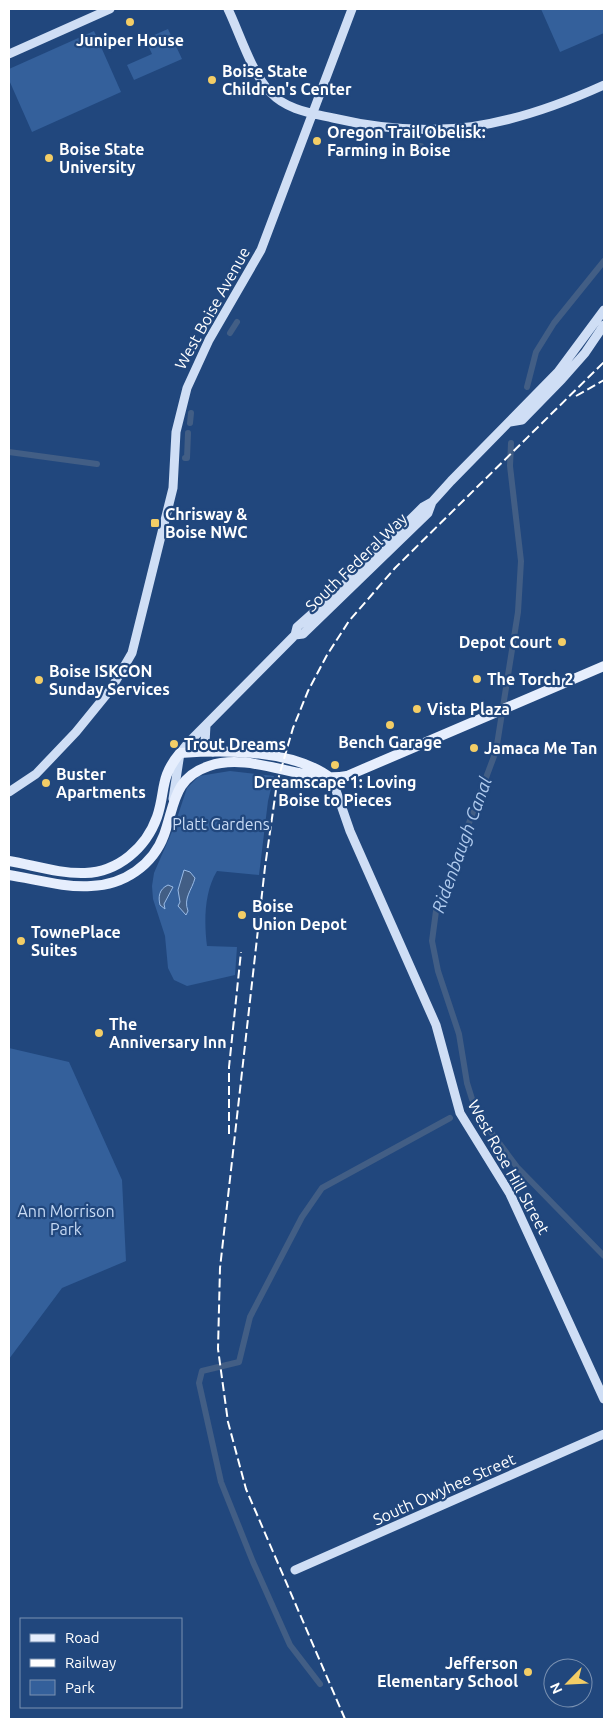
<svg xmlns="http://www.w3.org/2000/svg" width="613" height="1728" viewBox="0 0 613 1728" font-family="Ubuntu,sans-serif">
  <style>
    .green { fill: #34609b }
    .water { fill: #425e85; stroke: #99bbe7 }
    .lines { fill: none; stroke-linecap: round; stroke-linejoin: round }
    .canal { stroke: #425e85; stroke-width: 6 }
    .secondary { stroke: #cfdef5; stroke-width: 9 }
    .primary { stroke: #e6eefd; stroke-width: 10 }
    .rail { stroke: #fff; stroke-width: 2; stroke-dasharray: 9 4; stroke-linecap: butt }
    .poi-dot { fill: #f3cd66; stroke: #21477d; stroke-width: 2 }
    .labels { text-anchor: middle; stroke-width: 4.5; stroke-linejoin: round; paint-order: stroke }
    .poi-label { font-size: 16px; font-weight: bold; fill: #fff; stroke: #21477d; text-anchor: start }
    .street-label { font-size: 16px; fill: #fff; stroke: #21477d }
    .park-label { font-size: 16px; fill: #c8dbf5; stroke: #21477d }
    .water-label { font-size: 18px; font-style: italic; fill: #b0cbee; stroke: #21477d }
  </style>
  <rect width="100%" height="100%" fill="#21477d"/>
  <path class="green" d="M 541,9 L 604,9 L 604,33 L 560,52 Z
    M 168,29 L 182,59 L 134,80 L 127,65 L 152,54 L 145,39 Z
    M 94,31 L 121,92 L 32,132 L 9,80 L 9,69 Z
    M 230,771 L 274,776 L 268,801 L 259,875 L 217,871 C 204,892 204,923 207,946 L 237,947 L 235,975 L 187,986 L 174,980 L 168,968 L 165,936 L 153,899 L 152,886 L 154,873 L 174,827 L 187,788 L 199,776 Z
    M 9,1048 L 69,1062 L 122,1180 L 126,1261 L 62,1288 L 9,1359 Z"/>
  <path class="water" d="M 184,870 L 190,872 L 195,878 C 192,890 183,898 188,911 L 186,915 L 178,906 L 180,902 L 178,890 Z
    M 168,885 L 173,887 L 164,904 L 165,909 L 160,905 C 158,897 159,889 168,885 Z"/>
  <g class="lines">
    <path class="canal" d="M 411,155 L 418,146 L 421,146
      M 230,333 L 237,322
      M 527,387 L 536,352 L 554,323 L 604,261
      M 190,423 L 191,413
      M 511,443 L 510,466 L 521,561 L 518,612 L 496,751 L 436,911 L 432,941 L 438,971 L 459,1034 L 467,1083 L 472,1099 L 485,1124 L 517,1167 L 604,1256
      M 9,452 L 97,464
      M 185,458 L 187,458 L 188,433
      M 320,1684 L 290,1645 L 253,1562 L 221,1482 L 199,1383 L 202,1371 L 239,1362 L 250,1317 L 302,1217 L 322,1188 L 450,1118"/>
    <path class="secondary" d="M 228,9 C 240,34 252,74 271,93 C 287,110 311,113 333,118 C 436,142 509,128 604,85
      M 9,54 L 110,9
      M 510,422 L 522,420 L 562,379 L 585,353 L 604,325
      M 295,635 L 303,634 L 428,513 L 432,502 L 451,481 L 558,372 L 604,310
      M 206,725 L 205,743 L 213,752
      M 332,779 L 350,831 L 436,1025 L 460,1113 L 510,1194 L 604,1399
      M 9,792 L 36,774 L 76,732 L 111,689 L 132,653 L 173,488 L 176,432 L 187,388 L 209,340 L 261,250 L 352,9
      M 173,799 L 180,753 L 188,743 L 295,635 L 297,627 L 342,587 L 423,507 L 432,502
      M 295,1570 L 604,1434"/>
    <path class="primary" d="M 9,861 C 33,865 60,874 85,873 C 118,872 146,848 157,817 C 166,791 159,778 180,753 C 226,750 294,749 332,779
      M 9,875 C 35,879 65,888 91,886 C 124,885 153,865 164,835 C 175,805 173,778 209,766 C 252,751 303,784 347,776 L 604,666"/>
    <path class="rail" d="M 576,396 L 604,380
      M 229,1134 L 229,1067 L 241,952
      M 345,1719 L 246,1489 L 228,1422 L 218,1349 L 220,1268 L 265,867 L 277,783 L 293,728 L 308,691 L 327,655 L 349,621 L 395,568 L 604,362"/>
  </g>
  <g class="poi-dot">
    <circle cx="130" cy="22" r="5"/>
    <circle cx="212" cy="80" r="5"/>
    <circle cx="317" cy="141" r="5"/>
    <circle cx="49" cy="158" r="5"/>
    <rect x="150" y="518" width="10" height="10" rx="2.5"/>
    <circle cx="562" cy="642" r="5"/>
    <circle cx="477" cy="679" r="5"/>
    <circle cx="39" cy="680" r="5"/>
    <circle cx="417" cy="709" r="5"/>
    <circle cx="390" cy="725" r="5"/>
    <circle cx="174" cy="744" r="5"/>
    <circle cx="474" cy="748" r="5"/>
    <circle cx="335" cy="765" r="5"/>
    <circle cx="46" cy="783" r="5"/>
    <circle cx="242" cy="915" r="5"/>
    <circle cx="21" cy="941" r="5"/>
    <circle cx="99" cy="1033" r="5"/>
    <circle cx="528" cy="1672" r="5"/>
  </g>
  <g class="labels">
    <g class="poi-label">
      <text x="130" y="46" text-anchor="middle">Juniper House</text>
      <text x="222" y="77">Boise State<tspan x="222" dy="18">Children's Center</tspan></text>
      <text x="327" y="138">Oregon Trail Obelisk:<tspan x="327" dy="18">Farming in Boise</tspan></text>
      <text x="59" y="155">Boise State<tspan x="59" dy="18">University</tspan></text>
      <text x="165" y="520">Chrisway &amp;<tspan x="165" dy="18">Boise NWC</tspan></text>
      <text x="552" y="648" text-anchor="end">Depot Court</text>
      <text x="49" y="677">Boise ISKCON<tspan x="49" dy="18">Sunday Services</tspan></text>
      <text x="487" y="685">The Torch 2</text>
      <text x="427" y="715">Vista Plaza</text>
      <text x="390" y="748" text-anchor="middle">Bench Garage</text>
      <text x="184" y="750">Trout Dreams</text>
      <text x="484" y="754">Jamaca Me Tan</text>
      <text x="56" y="780">Buster<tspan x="56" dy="18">Apartments</tspan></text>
      <text x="335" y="788" text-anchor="middle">Dreamscape 1: Loving<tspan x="335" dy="18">Boise to Pieces</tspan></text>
      <text x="252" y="912">Boise<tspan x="252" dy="18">Union Depot</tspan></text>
      <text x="31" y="938">TownePlace<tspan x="31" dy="18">Suites</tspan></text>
      <text x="109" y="1030">The<tspan x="109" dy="18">Anniversary Inn</tspan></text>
      <text x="518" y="1669" text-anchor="end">Jefferson<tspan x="518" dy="18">Elementary School</tspan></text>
    </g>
    <g class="street-label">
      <text transform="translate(212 308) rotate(-61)" y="6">West Boise Avenue</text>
      <text transform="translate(356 562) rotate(-44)" y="6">South Federal Way</text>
      <text transform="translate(509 1167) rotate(61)" y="6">West Rose Hill Street</text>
      <text transform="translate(444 1489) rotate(-24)" y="6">South Owyhee Street</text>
    </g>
    <g class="park-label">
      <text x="221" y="830">Platt Gardens</text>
      <text x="66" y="1217">Ann Morrison<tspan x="66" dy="18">Park</tspan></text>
    </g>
    <g class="water-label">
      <text transform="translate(462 845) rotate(-70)" y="6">Ridenbaugh Canal</text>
    </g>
  </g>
  <rect width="613" height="1728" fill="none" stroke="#ffffff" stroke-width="20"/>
  <rect x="20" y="1618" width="162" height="90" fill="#21477d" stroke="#7a91b1"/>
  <rect x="30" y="1634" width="25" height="8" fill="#e6eefd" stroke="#7a91b1"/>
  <text x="65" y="1643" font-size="15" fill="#ffffff">Road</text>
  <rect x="30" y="1659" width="25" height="8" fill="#ffffff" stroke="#7a91b1"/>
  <text x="65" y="1668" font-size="15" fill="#ffffff">Railway</text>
  <rect x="30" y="1680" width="25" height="15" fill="#34609b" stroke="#7a91b1"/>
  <text x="65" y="1693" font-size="15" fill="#ffffff">Park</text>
  <g transform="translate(568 1683) rotate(246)"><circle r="24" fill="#21477d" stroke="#7a91b1"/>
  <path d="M0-4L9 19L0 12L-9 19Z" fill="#f3cd66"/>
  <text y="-8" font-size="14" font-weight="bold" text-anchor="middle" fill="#ffffff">N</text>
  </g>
</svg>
